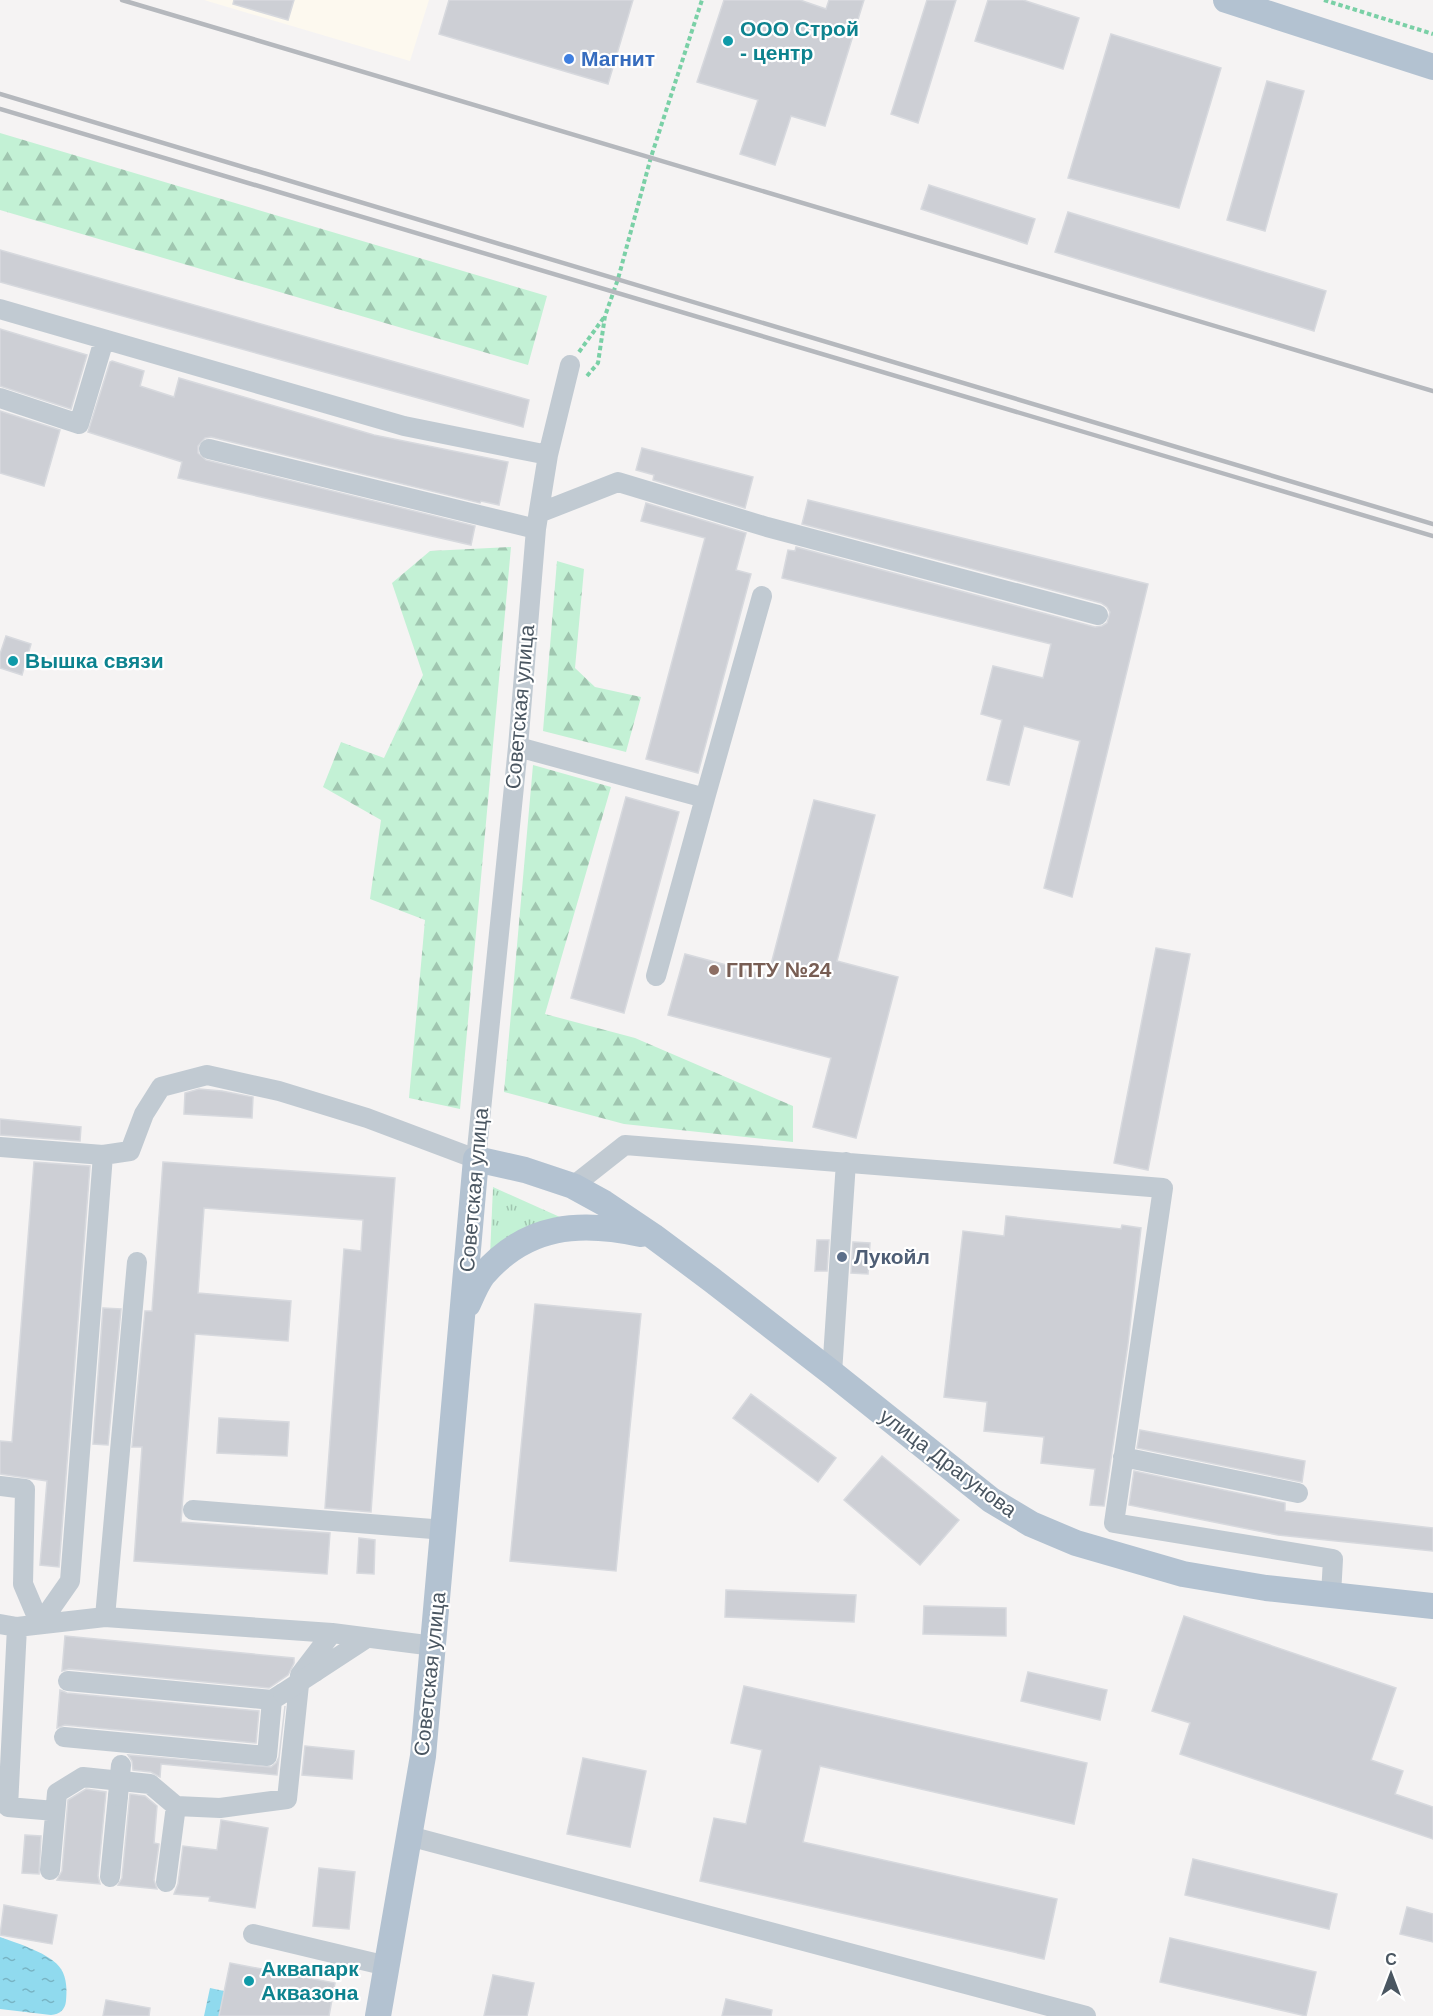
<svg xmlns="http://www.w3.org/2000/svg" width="1433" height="2016" viewBox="0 0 1433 2016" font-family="Helvetica,sans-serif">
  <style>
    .commercial { fill: #fdf9ef }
    .grass { fill: url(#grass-tufts) }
    .forest { fill: url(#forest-firs) }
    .water { fill: url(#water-ripples) }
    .building { fill: #cdcfd5; stroke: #d7d9de; stroke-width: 1.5 }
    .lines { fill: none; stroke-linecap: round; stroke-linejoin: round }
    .path { stroke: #7ad0a6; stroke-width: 4; stroke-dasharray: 4.5 3; stroke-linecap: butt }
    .minor { stroke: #c1cad2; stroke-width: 20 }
    .major { stroke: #b3c2d1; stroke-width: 26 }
    .rail { stroke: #b5b8bd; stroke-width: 4.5 }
    .minor-bridge { stroke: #c1cad2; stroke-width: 20 }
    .culture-dot { fill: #0f9aa8; stroke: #fff; stroke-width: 2 }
    .shop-dot { fill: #3f7fe0; stroke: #fff; stroke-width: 2 }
    .education-dot { fill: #8d6e63; stroke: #fff; stroke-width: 2 }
    .service-dot { fill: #5c6f8a; stroke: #fff; stroke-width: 2 }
    .labels { text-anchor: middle; stroke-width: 4.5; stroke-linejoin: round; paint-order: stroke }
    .culture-label { font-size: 21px; font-weight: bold; fill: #0d838f; stroke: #fff; text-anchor: start }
    .shop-label { font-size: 21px; font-weight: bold; fill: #366cbe; stroke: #fff; text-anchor: start }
    .street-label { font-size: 21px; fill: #4a5661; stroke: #fff }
    .education-label { font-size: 21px; font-weight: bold; fill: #785e54; stroke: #fff; text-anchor: start }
    .service-label { font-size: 21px; font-weight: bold; fill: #4e5e75; stroke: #fff; text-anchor: start }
  </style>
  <defs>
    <pattern id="grass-tufts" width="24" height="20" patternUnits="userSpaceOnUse" patternTransform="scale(1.5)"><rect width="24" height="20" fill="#c3f1d5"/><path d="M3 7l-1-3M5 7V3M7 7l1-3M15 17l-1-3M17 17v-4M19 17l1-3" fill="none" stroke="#a0c6b0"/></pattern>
    <pattern id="forest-firs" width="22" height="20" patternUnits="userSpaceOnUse" patternTransform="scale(1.5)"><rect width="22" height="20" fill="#c3f1d5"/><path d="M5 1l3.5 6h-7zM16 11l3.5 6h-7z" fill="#a0c6b0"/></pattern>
    <pattern id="water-ripples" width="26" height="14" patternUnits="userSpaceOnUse" patternTransform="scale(1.5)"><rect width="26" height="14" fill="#90daee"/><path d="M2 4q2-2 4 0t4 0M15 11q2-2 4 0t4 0" fill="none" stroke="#78b4c4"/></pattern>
  </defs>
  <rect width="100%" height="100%" fill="#f5f3f3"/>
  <path class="commercial" d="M 204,0 L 429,0 L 410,61 Z"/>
  <path class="grass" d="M 493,1187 L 571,1222 L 490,1256 Z"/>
  <path class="forest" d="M 0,133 L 547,296 L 528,365 L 0,210 Z
    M 511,547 L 460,1109 L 409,1098 L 425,920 L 370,899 L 381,820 L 323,787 L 341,742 L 384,758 L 423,675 L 392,583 L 430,551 Z
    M 557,561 L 584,569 L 575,668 L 595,687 L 641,697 L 626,752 L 543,731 Z
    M 533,765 L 611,787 L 545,1014 L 635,1038 L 793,1106 L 793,1142 L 624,1124 L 504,1092 Z"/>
  <path class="water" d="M 0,1937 C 17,1943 52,1954 61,1969 C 67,1978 67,1991 66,2001 C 65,2010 60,2014 51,2015 L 0,2009 Z
    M 210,1988 L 224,1991 L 219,2016 L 204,2016 Z"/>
  <path class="building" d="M 234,0 L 294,0 L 288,20 L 233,4 Z
    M 449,0 L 633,0 L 608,84 L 439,34 Z
    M 724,0 L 800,0 L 826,9 L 829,0 L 864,0 L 825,126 L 791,116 L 775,165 L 740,154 L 758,100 L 697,82 Z
    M 927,0 L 956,0 L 918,123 L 891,114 Z
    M 988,0 L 1023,0 L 1079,18 L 1063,69 L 975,41 Z
    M 1111,34 L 1221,68 L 1179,208 L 1068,178 Z
    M 1267,81 L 1304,91 L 1265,231 L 1227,220 Z
    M 929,185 L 1035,219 L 1027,244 L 921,209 Z
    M 1068,212 L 1326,291 L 1314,331 L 1055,252 Z
    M 0,250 L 529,400 L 523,427 L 0,282 Z
    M 0,329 L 87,355 L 71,409 L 0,386 Z
    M 112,361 L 144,371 L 140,386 L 174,397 L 179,378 L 374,435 L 508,462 L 499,505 L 481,501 L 480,503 L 211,437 L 205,438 L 198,446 L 198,453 L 206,460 L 475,526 L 471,545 L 178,478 L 182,462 L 88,432 L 110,362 Z
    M 0,411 L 60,430 L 44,486 L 0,473 Z
    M 642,448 L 753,477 L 745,508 L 653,480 L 654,475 L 636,470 Z
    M 808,500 L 1148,584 L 1072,897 L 1044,888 L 1080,741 L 1024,726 L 1009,785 L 987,780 L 1002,720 L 981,714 L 993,666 L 1043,678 L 1051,644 L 782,578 L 788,550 L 795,551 L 796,547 L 1095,627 L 1102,626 L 1107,623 L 1110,612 L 1107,607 L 1101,603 L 802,524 Z
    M 646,503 L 746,533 L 736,570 L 751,574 L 698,773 L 646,759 L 705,538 L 641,521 Z
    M 6,636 L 31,644 L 22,675 L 0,668 L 0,654 Z
    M 626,797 L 679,812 L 624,1013 L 571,998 Z
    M 814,800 L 875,815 L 837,961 L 898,977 L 856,1138 L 813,1127 L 831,1058 L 668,1015 L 685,954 L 768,976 Z
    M 1156,948 L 1190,954 L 1148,1170 L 1114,1163 Z
    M 199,1089 L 222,1091 L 253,1097 L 252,1118 L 184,1114 L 185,1093 Z
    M 0,1119 L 81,1127 L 80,1141 L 0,1135 Z
    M 34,1162 L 90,1166 L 59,1567 L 40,1565 L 47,1481 L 0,1474 L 0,1441 L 12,1442 Z
    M 163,1162 L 395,1178 L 371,1512 L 325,1508 L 344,1249 L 361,1251 L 363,1220 L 204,1208 L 198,1293 L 291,1301 L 288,1341 L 195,1334 L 181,1522 L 330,1533 L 327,1574 L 134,1561 L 142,1447 L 132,1447 L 145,1311 L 152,1311 Z
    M 1006,1216 L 1121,1229 L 1122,1225 L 1141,1228 L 1128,1344 L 1104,1506 L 1090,1505 L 1095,1469 L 1041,1463 L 1044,1437 L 984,1431 L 987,1402 L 944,1397 L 963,1231 L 1004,1236 Z
    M 817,1240 L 829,1240 L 827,1271 L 815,1271 Z
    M 853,1242 L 870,1243 L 868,1274 L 851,1273 Z
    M 535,1304 L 641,1314 L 616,1571 L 510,1561 Z
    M 103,1308 L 121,1309 L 108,1445 L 93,1444 Z
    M 751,1394 L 836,1458 L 818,1482 L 733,1418 Z
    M 219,1418 L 289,1422 L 287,1456 L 217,1453 Z
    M 1140,1430 L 1305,1461 L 1302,1482 L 1137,1448 Z
    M 882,1456 L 959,1520 L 920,1565 L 844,1500 Z
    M 1134,1471 L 1285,1503 L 1285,1511 L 1433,1528 L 1433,1551 L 1278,1535 L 1129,1505 Z
    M 359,1538 L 375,1540 L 374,1574 L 357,1573 Z
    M 726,1590 L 856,1595 L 854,1622 L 725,1617 Z
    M 924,1606 L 1006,1608 L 1006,1636 L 923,1634 Z
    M 1184,1616 L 1396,1688 L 1371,1760 L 1403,1771 L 1395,1794 L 1433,1807 L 1433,1839 L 1180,1754 L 1190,1723 L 1152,1711 Z
    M 65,1636 L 294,1658 L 294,1663 L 288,1675 L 269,1688 L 69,1669 L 62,1671 Z
    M 1028,1672 L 1107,1690 L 1100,1720 L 1021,1701 Z
    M 744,1686 L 1087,1763 L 1074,1824 L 820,1766 L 803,1842 L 1057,1899 L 1044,1959 L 700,1881 L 714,1818 L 746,1824 L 762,1750 L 731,1743 Z
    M 60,1690 L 67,1693 L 259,1711 L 256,1743 L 65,1725 L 57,1728 Z
    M 285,1706 L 277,1775 L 161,1764 L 160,1777 L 151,1772 L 133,1770 L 132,1761 L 128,1755 L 271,1767 L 276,1763 L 279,1757 Z
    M 305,1746 L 354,1751 L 352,1779 L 302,1775 Z
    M 583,1758 L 646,1771 L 630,1847 L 567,1834 Z
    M 86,1789 L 106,1792 L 98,1876 L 100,1884 L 57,1880 L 62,1871 L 68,1800 Z
    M 130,1794 L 145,1796 L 157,1806 L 154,1843 L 159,1844 L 154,1880 L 157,1889 L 118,1885 L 122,1878 Z
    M 221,1820 L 268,1828 L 255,1908 L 209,1901 L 210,1897 L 174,1894 L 178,1884 L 183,1846 L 217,1850 Z
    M 25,1835 L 41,1836 L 39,1874 L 22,1873 Z
    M 1193,1859 L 1337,1894 L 1329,1929 L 1185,1895 Z
    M 319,1868 L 355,1872 L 349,1929 L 313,1926 Z
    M 4,1905 L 57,1915 L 52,1944 L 0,1935 Z
    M 1407,1907 L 1433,1914 L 1433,1942 L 1400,1934 Z
    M 1170,1938 L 1316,1972 L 1306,2016 L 1160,1982 Z
    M 230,1963 L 335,1983 L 329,2016 L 219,2016 Z
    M 493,1975 L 534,1983 L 527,2016 L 484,2016 Z
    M 726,1999 L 772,2010 L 771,2016 L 722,2016 Z
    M 106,2000 L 150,2008 L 149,2016 L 103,2016 Z"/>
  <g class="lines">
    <path class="path" d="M 1324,0 L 1433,34
      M 579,352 L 605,316
      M 587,376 L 598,363 L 605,316 L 618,279 L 651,157 L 702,0"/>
    <path class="minor" d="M 0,309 L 404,426 L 548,455
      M 0,398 L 79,424 L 104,340
      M 209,449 L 536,529
      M 539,513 L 618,482 L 767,527 L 1098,615
      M 518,747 L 705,798 L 762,596
      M 656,976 L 705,798
      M 0,1147 L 103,1155
      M 573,1186 L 625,1145 L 1163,1188 L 1114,1523 L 1333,1559 L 1331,1595
      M 832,1373 L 846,1162
      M 1123,1457 L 1298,1493
      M 0,1486 L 25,1489 L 23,1584 L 40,1624
      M 193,1510 L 445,1530
      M 105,1617 L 137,1262
      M 0,1624 L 17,1627 L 105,1617 L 332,1633 L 434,1646
      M 40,1624 L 70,1581 L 103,1155 L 130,1151 L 144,1114 L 161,1087 L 207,1075 L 279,1091 L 367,1118 L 476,1159 L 518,747 L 536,529 L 548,455 L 570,365
      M 17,1627 L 8,1807 L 55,1811
      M 315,1672 L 367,1638
      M 68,1681 L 272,1700 L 283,1693
      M 64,1737 L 267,1756 L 272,1700
      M 409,1836 L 1086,2016
      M 50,1870 L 57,1793 L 83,1777 L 150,1784 L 176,1806
      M 110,1877 L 118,1796
      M 166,1882 L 176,1806 L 220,1808 L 287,1799 L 300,1675 L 332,1633
      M 253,1934 L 387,1966"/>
    <path class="major" d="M 1226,0 L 1433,67
      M 468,1304 C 472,1295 477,1283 483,1275 C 527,1224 580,1221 641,1234
      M 378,2016 L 423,1756 L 476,1159 L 525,1170 L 573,1186 L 604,1203 L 653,1236 L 712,1280 L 832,1373 L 991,1500 L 1031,1524 L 1076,1543 L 1183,1574 L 1266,1588 L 1433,1606"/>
    <path class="rail" d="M 122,0 L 1433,391
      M 0,94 L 1433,524
      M 0,109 L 1433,536"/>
    <path class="minor-bridge" d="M 283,1693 L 315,1672
      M 118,1796 L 121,1765"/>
  </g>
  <g class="culture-dot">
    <circle cx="728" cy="41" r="6"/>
    <circle cx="13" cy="661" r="6"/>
    <circle cx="249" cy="1981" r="6"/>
  </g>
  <circle class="shop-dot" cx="569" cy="59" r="6"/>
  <circle class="education-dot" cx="714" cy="970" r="6"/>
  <circle class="service-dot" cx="842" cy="1257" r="6"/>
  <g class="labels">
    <g class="culture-label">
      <text x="740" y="36">ООО Строй<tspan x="740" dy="24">- центр</tspan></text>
      <text x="25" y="668">Вышка связи</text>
      <text x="261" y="1976">Аквапарк<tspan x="261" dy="24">Аквазона</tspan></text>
    </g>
    <g class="shop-label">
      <text x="581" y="66">Магнит</text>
    </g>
    <g class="street-label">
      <text transform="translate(520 707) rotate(-85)" y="7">Советская улица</text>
      <text transform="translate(474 1190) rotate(-85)" y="7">Советская улица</text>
      <text transform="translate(948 1463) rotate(37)" y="7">улица Драгунова</text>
      <text transform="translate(430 1674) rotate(-84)" y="7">Советская улица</text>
    </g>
    <g class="education-label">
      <text x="726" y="977">ГПТУ №24</text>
    </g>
    <g class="service-label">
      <text x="854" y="1264">Лукойл</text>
    </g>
  </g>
  <g transform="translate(1391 1974)" stroke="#ffffff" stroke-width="4.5" paint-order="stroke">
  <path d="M0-4.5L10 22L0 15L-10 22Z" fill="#4a5661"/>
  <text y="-9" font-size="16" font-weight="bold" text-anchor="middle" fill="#4a5661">С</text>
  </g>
</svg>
